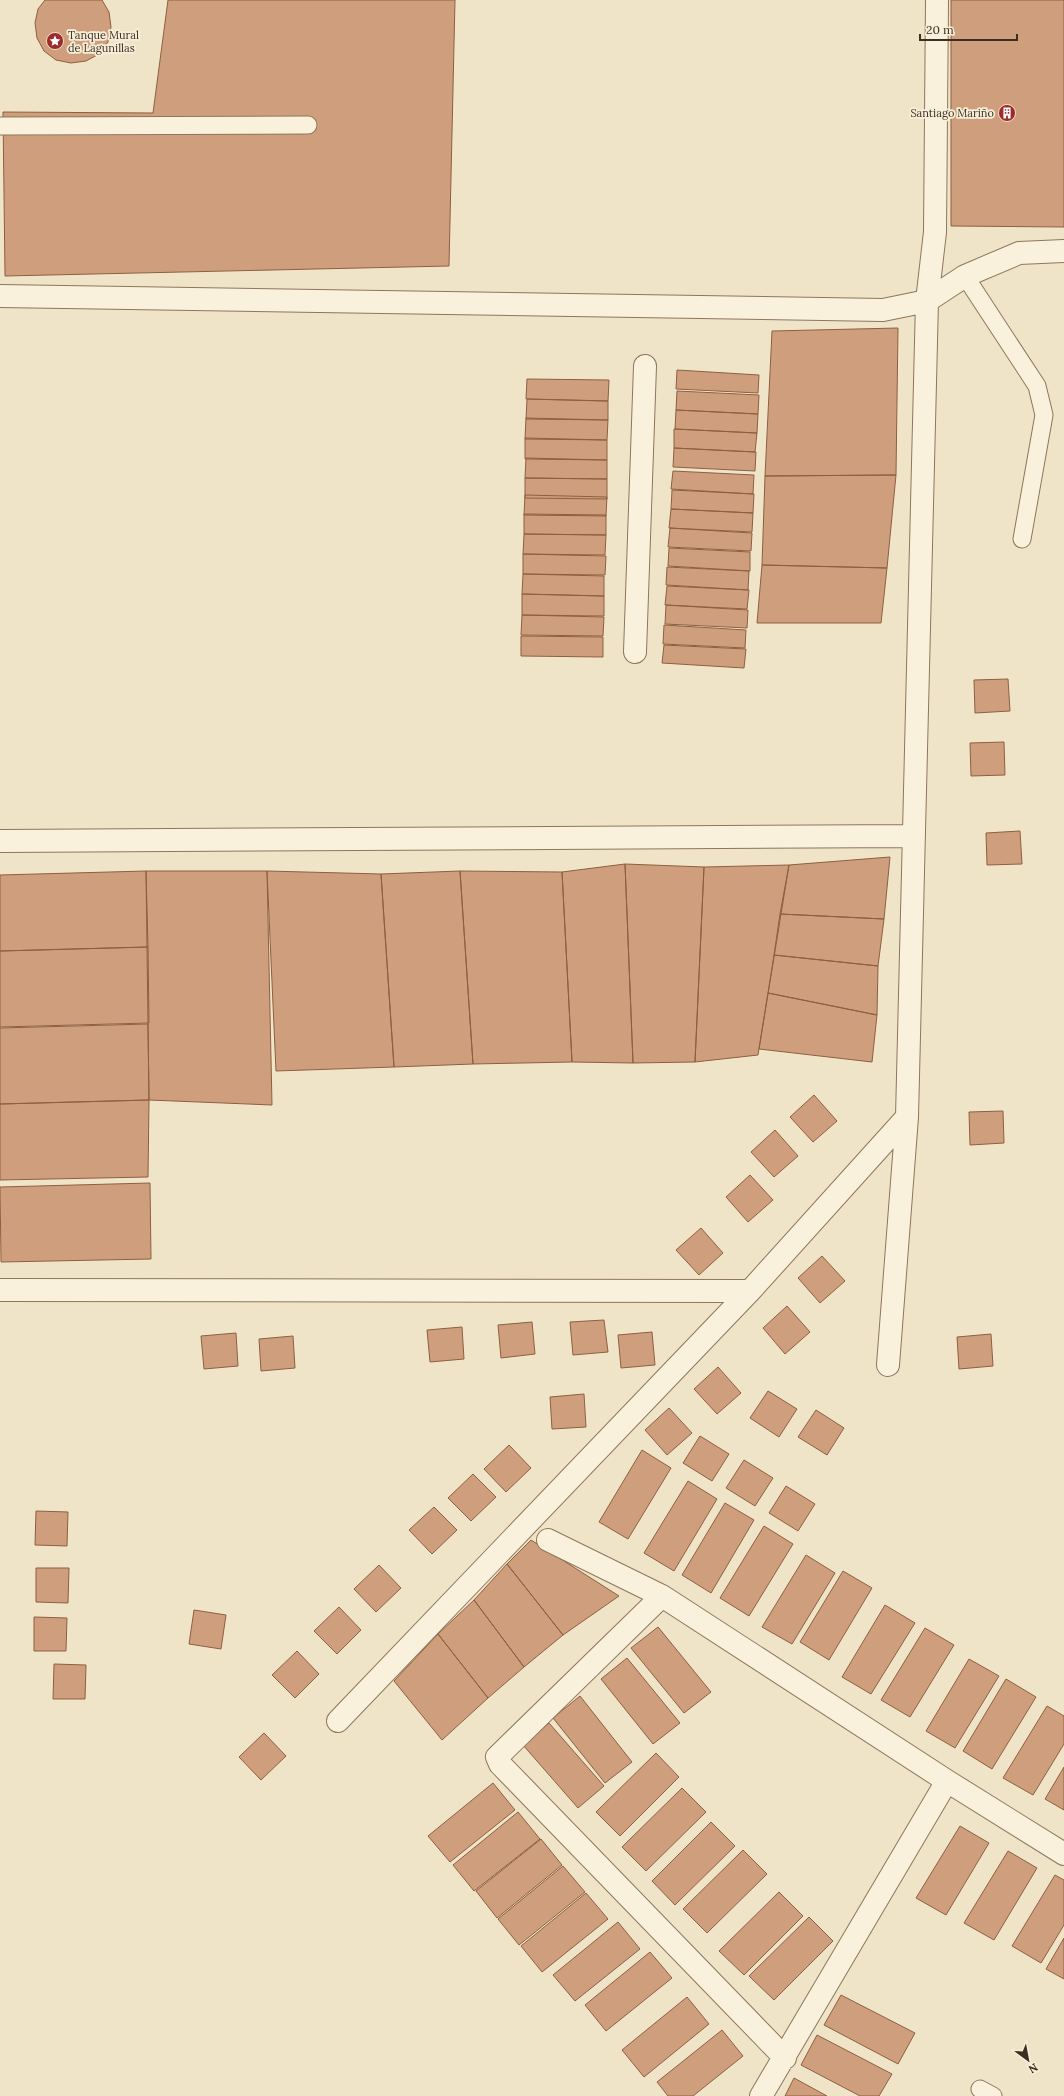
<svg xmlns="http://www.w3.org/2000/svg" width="1064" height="2096" viewBox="0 0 1064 2096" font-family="Lora,serif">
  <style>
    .building { fill: #cf9f7d; stroke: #8d5f41 }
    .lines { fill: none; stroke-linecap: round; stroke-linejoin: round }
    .service-casing { stroke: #8d765c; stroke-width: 19 }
    .minor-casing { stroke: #8d765c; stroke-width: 24 }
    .service { stroke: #faf1dc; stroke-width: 17 }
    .minor { stroke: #faf1dc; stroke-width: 22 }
    .labels { text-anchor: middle; stroke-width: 3.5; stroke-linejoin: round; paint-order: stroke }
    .poi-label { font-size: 11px; fill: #3d2e20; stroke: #f7eed8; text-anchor: start }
  </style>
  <rect width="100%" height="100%" fill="#f0e4c8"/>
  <path class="building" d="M 45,0 L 102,0 L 109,12 L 111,27 L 108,42 L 99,54 L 86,61 L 71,63 L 56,60 L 44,51 L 37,38 L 35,23 L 38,9 Z
    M 168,0 L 455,0 L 449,266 L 5,276 L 3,112 L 153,113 Z
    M 951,0 L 1064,0 L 1064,227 L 951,226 Z
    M 898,328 L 896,475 L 765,476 L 772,331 Z
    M 677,370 L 759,375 L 758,393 L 676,389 Z
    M 527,379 L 609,380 L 608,401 L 526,399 Z
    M 677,391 L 759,395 L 758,414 L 676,410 Z
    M 527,399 L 608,401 L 608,420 L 526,419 Z
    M 676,410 L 758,414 L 757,433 L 675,429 Z
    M 526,418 L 608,420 L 607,440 L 525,439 Z
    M 674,429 L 757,433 L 755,452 L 674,448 Z
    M 525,438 L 607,440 L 607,460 L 525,459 Z
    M 674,448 L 756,452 L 755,471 L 673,467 Z
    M 526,458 L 607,460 L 607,479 L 525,478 Z
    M 673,471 L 754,475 L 753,494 L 671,489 Z
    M 896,475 L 887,568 L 762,565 L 765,476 Z
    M 525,478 L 607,479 L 607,499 L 525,498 Z
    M 672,490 L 754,494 L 753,513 L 671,509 Z
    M 525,495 L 607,497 L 606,516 L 524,515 Z
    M 671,509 L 753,513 L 752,532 L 669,528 Z
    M 524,514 L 606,515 L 606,535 L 524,534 Z
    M 670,528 L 752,533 L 751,551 L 668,547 Z
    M 524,534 L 606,535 L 605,555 L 523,554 Z
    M 669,548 L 750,552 L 750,571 L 668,566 Z
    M 523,554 L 606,556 L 605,575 L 523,574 Z
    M 762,565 L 887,568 L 881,623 L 757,623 Z
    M 667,567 L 749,571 L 748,590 L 666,585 Z
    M 523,574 L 604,576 L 604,596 L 522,594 Z
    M 667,586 L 749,590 L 747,609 L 665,605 Z
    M 522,594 L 604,596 L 604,616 L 522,615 Z
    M 666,605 L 748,610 L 747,628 L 665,624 Z
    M 522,615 L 604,617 L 603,636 L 521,635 Z
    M 664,625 L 746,630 L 745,648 L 663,644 Z
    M 521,636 L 603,637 L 603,657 L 521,656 Z
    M 664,645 L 746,649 L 744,668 L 662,663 Z
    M 1008,679 L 1010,711 L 975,713 L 974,680 Z
    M 1004,742 L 1005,775 L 971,776 L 970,743 Z
    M 1020,831 L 1022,864 L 987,865 L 986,833 Z
    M 890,857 L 884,919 L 780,914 L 789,865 Z
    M 625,864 L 633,1063 L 572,1062 L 562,872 Z
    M 625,864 L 704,867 L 695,1062 L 633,1063 Z
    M 789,865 L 758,1055 L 695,1062 L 704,867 Z
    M 146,871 L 148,947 L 0,951 L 0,875 Z
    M 146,871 L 267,871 L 272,1105 L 149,1100 Z
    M 267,871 L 381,874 L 394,1067 L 276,1071 Z
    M 460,871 L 473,1064 L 394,1067 L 381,874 Z
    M 460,871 L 562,872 L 572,1062 L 473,1064 Z
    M 780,914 L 884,919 L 878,966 L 774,955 Z
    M 148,947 L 149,1023 L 0,1027 L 0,951 Z
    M 774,955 L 878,966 L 877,1015 L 768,993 Z
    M 768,993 L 877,1015 L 872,1062 L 759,1049 Z
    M 148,1024 L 149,1100 L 0,1104 L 0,1028 Z
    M 814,1095 L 837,1121 L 813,1142 L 790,1117 Z
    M 149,1100 L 148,1177 L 0,1180 L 0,1104 Z
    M 1003,1111 L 1004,1143 L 970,1145 L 969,1112 Z
    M 775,1130 L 798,1156 L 774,1177 L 751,1152 Z
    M 750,1175 L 773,1200 L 748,1222 L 726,1197 Z
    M 150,1183 L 151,1259 L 1,1262 L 0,1187 Z
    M 701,1228 L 723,1253 L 699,1275 L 676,1250 Z
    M 822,1256 L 845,1281 L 820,1303 L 798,1278 Z
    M 787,1306 L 810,1332 L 785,1354 L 763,1328 Z
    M 604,1320 L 608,1352 L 573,1355 L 570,1322 Z
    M 532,1322 L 535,1354 L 501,1358 L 498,1325 Z
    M 462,1327 L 464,1359 L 430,1362 L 427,1330 Z
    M 652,1332 L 655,1365 L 621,1368 L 618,1335 Z
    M 236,1333 L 238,1366 L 204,1369 L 201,1336 Z
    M 991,1334 L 993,1366 L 959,1369 L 957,1337 Z
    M 293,1336 L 295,1368 L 261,1371 L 259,1339 Z
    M 718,1367 L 741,1393 L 717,1414 L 694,1389 Z
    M 768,1391 L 797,1409 L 779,1437 L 750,1418 Z
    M 584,1394 L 586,1427 L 552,1429 L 550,1397 Z
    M 669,1408 L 692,1433 L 667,1455 L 645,1430 Z
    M 816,1410 L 844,1428 L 827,1455 L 798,1437 Z
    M 700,1436 L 729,1454 L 712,1481 L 683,1463 Z
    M 509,1445 L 531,1468 L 506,1492 L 484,1469 Z
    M 642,1450 L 671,1468 L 628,1539 L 599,1522 Z
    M 744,1460 L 773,1478 L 755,1506 L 726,1488 Z
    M 473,1474 L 496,1497 L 471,1521 L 448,1498 Z
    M 688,1481 L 717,1499 L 674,1571 L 644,1553 Z
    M 786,1486 L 815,1504 L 798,1531 L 769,1513 Z
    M 725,1503 L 754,1520 L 711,1593 L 682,1575 Z
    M 434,1507 L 457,1530 L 432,1554 L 409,1530 Z
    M 36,1511 L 68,1512 L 67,1546 L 35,1545 Z
    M 764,1526 L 793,1544 L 749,1616 L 720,1598 Z
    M 531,1540 L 619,1596 L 563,1635 L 507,1564 Z
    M 806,1555 L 835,1573 L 792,1644 L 762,1627 Z
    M 507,1564 L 563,1635 L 524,1667 L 474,1600 Z
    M 379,1565 L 401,1588 L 376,1612 L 354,1589 Z
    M 36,1568 L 69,1568 L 68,1603 L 36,1602 Z
    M 843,1571 L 872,1588 L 829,1660 L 800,1642 Z
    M 474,1600 L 524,1667 L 488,1698 L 438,1634 Z
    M 885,1605 L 915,1623 L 871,1694 L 842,1677 Z
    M 339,1607 L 361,1630 L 337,1654 L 314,1631 Z
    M 194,1610 L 226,1615 L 221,1649 L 189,1644 Z
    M 34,1617 L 67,1618 L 66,1651 L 34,1651 Z
    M 658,1627 L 711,1692 L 684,1713 L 631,1648 Z
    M 925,1628 L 954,1645 L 910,1717 L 881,1700 Z
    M 438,1634 L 488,1698 L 442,1740 L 394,1681 Z
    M 297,1651 L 319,1674 L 295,1698 L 272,1675 Z
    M 627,1658 L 680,1723 L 653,1744 L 601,1679 Z
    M 969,1659 L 999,1676 L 955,1748 L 926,1731 Z
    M 54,1664 L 86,1665 L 85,1699 L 53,1699 Z
    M 1006,1679 L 1036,1697 L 992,1769 L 963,1751 Z
    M 580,1696 L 632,1762 L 605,1783 L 553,1718 Z
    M 1047,1706 L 1064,1716 L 1064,1744 L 1033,1795 L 1003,1778 Z
    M 549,1723 L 604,1786 L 578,1808 L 523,1745 Z
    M 264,1733 L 286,1756 L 261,1780 L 239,1757 Z
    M 656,1753 L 679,1777 L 620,1836 L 596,1812 Z
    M 1064,1767 L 1064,1810 L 1045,1799 Z
    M 493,1783 L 515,1810 L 450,1862 L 428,1836 Z
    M 682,1788 L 706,1812 L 646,1871 L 622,1847 Z
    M 518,1812 L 540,1839 L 474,1891 L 453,1865 Z
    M 711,1822 L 735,1846 L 675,1905 L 652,1881 Z
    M 960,1826 L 989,1843 L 946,1915 L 916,1898 Z
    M 541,1839 L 562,1865 L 497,1918 L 476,1891 Z
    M 743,1850 L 767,1874 L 707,1933 L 683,1909 Z
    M 1008,1851 L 1037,1868 L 994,1940 L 964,1923 Z
    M 563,1866 L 585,1892 L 519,1945 L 498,1919 Z
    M 1055,1875 L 1064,1880 L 1064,1925 L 1041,1963 L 1012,1946 Z
    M 779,1892 L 803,1916 L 744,1975 L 719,1951 Z
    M 586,1893 L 608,1919 L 542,1972 L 521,1946 Z
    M 809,1917 L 833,1941 L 774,2000 L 749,1976 Z
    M 618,1922 L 640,1949 L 575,2001 L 553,1975 Z
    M 1064,1938 L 1064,1979 L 1046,1969 Z
    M 650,1952 L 672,1978 L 606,2031 L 585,2005 Z
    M 841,1995 L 915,2033 L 898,2064 L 824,2025 Z
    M 687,1997 L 709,2024 L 644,2077 L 622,2050 Z
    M 722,2030 L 743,2056 L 693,2096 L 668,2096 L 657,2082 Z
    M 817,2035 L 892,2074 L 879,2096 L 860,2096 L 801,2065 Z
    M 794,2078 L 827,2096 L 785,2096 Z"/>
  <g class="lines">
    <g class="service-casing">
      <path id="service" d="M 0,126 L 308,125
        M 965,276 L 1037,386 L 1044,415 L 1022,539
        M 980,2089 L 993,2096"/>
    </g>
    <g class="minor-casing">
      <path id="minor" d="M 0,296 L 883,310 L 927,301 L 965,276 L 1019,253 L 1064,251
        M 635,652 L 645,366
        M 0,841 L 913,836
        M 0,1290 L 750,1291
        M 888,1365 L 907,1117 L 927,301 L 935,232 L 937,0
        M 548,1540 L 662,1596 L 947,1781 L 1064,1854
        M 662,1596 L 497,1757 L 500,1764 L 785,2058
        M 338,1721 L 750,1291 L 907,1117
        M 761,2096 L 947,1781"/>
    </g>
    <use href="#service" class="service"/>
    <use href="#minor" class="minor"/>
  </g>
  <defs>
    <g id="sight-disc" transform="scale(0.9)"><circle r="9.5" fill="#9e2a2b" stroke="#f7eed8"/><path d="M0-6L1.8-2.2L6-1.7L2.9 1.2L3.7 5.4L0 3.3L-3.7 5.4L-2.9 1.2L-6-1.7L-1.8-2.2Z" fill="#fff"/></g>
    <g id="building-disc" transform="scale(0.9)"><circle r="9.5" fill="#9e2a2b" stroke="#f7eed8"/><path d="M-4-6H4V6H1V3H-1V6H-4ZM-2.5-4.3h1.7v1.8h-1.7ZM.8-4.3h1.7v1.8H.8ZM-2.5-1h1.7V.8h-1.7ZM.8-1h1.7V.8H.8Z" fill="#fff"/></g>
  </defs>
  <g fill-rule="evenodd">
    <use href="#sight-disc" x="55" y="41"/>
    <use href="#building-disc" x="1007" y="113"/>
  </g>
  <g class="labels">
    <g class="poi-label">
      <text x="68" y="39">Tanque Mural<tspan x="68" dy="13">de Lagunillas</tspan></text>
      <text x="994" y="117" text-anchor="end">Santiago Mariño</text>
    </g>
  </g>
  <g transform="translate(1028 2060) rotate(148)" stroke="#f7eed8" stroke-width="3" paint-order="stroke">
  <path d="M0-3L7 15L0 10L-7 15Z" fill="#3d2e20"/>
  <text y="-6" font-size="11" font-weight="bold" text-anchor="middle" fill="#3d2e20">N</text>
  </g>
  <path d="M920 34v6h97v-6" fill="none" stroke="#3d2e20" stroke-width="2"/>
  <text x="926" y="34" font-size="12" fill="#3d2e20" stroke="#f7eed8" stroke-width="3" paint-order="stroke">20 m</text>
</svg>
